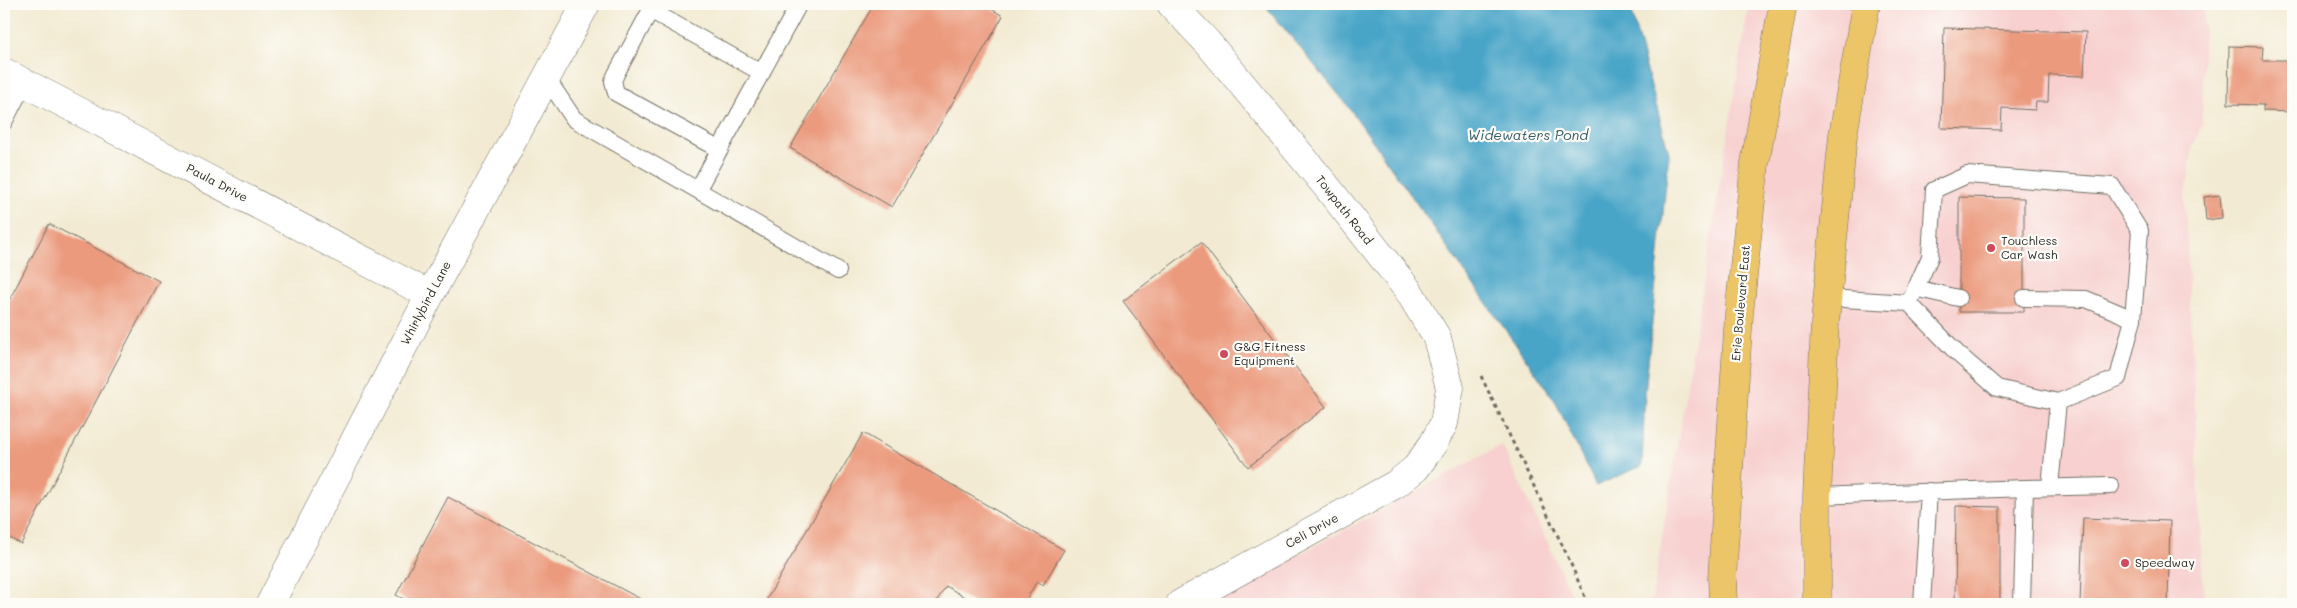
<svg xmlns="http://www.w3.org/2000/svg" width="2297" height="608" viewBox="0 0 2297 608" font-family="Mali,sans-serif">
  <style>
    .built { fill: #f7d0cf }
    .water { fill: #4aa5c8; stroke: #3a687a }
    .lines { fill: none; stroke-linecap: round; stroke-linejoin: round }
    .stream { stroke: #4aa5c8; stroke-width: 10 }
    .building { fill: #eb9a7d }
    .service-casing { stroke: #716e65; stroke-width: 18 }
    .minor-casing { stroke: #716e65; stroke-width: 29 }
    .primary-casing { stroke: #716e65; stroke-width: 29 }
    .path { stroke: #716e65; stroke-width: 3; stroke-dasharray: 4 4; stroke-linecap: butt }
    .service { stroke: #fff; stroke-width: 16 }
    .minor { stroke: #fff; stroke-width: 28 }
    .primary { stroke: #ecc569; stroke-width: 28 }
    .poi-dot { fill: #d1495b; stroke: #fdfcf7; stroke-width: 2 }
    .labels { text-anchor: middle; stroke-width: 4.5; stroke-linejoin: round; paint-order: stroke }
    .street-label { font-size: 12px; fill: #2b2b2b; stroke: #fdfcf7 }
    .poi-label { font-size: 12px; fill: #2b2b2b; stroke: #fdfcf7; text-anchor: start }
    .water-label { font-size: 14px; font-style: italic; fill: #375c6a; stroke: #fdfcf7 }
  </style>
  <rect width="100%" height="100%" fill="#fdfcf7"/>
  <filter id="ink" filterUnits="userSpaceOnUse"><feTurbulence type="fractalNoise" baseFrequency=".02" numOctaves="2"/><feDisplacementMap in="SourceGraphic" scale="10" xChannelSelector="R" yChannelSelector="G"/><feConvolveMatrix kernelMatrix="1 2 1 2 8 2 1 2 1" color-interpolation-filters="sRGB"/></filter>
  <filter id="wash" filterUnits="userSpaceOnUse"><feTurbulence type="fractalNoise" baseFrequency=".0096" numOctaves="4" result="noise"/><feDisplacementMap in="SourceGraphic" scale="20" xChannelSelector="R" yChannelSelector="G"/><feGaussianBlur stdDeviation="1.12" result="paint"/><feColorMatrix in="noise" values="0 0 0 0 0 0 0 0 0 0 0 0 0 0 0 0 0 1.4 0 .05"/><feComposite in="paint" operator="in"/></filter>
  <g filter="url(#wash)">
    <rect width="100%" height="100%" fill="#f2ead2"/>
    <path class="built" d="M 1749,4 L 2204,4 L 2202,124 L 2192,150 L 2185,202 L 2204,604 L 1638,604 L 1652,600 Z
      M 1502,445 L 1576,604 L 1207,604 Z"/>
    <path class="water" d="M 1264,4 L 1629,4 L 1669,153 L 1645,393 L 1642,466 L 1596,486 L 1554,399 L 1348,106 Z"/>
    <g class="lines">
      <path class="stream" d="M 1631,10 L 1637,4"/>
    </g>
    <g id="blocks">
      <path class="building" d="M 874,4 L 983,4 L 1003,16 L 892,207 L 790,148 Z
        M 1944,28 L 2086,32 L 2084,76 L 2049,75 L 2048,102 L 2036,102 L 2035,110 L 2002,108 L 2001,130 L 1941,128 Z
        M 2229,46 L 2263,47 L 2262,60 L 2293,60 L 2293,112 L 2263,111 L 2263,105 L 2228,104 Z
        M 2220,195 L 2222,218 L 2206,220 L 2204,197 Z
        M 1959,197 L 2024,198 L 2024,312 L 1959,312 Z
        M 49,224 L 159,281 L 21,544 L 4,535 L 4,310 Z
        M 1201,242 L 1326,407 L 1248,467 L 1123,301 Z
        M 863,433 L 1064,550 L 1043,585 L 1037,581 L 1024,604 L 976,604 L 946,586 L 935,604 L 764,604 Z
        M 448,497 L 650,604 L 413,604 L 396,595 Z
        M 1956,506 L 2000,507 L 2000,604 L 1955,604 Z
        M 2083,518 L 2170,521 L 2168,604 L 2080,604 Z"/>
    </g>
  </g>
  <g filter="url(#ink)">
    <use href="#blocks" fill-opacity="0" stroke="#716e65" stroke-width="1"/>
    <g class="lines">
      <g class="service-casing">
        <path id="service" d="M 654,4 L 616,74 L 613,81 L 616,93 L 720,150
          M 650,10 L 762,73
          M 546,77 L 574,119 L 838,271
          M 4,122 L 24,83
          M 698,189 L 799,4
          M 1915,288 L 1958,298
          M 1827,298 L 1909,303 L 1957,353 L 1997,388 L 2058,402 L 2050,487
          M 2024,298 L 2086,299 L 2133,319
          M 1909,303 L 1930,257 L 1934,190 L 1967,175 L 2112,186 L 2140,231 L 2133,319 L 2118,378 L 2058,402
          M 2025,488 L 2111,486
          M 1817,496 L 2025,488 L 2022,604
          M 1922,604 L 1929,491"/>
      </g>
      <g class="minor-casing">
        <path id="minor" d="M 1171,4 L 1208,43 L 1327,187 L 1408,290 L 1437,338 L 1450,388 L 1444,423 L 1433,444 L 1416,468 L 1396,484 L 1180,604
          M 4,72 L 430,295
          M 270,604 L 430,295 L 586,4"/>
      </g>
      <g class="primary-casing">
        <path id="primary" d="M 1723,604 L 1722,578 L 1739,314 L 1755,163 L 1783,4
          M 1817,604 L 1817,496 L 1825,323 L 1843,135 L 1866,4"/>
      </g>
      <path class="path" d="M 1481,376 L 1567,555 L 1588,604"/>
      <use href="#service" class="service"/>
      <use href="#minor" class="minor"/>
      <use href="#primary" class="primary"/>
    </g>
  </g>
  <g class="poi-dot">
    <circle cx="1991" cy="248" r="5"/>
    <circle cx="1224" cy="354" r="5"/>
    <circle cx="2125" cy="563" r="5"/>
  </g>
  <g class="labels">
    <g class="street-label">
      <text transform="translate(217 183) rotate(28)" y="4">Paula Drive</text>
      <text transform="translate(1344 210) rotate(52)" y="4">Towpath Road</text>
      <text transform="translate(426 303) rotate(-62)" y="4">Whirlybird Lane</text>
      <text transform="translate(1741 303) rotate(-85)" y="4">Erie Boulevard East</text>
      <text transform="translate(1312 531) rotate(-29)" y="4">Celi Drive</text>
    </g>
    <g class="poi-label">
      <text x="2001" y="245">Touchless<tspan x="2001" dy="14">Car Wash</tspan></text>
      <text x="1234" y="351">G&amp;G Fitness<tspan x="1234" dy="14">Equipment</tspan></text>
      <text x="2135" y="567">Speedway</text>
    </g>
    <g class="water-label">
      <text x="1528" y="140">Widewaters Pond</text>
    </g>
  </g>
  <rect width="2297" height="608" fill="none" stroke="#fdfcf7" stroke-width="20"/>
</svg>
